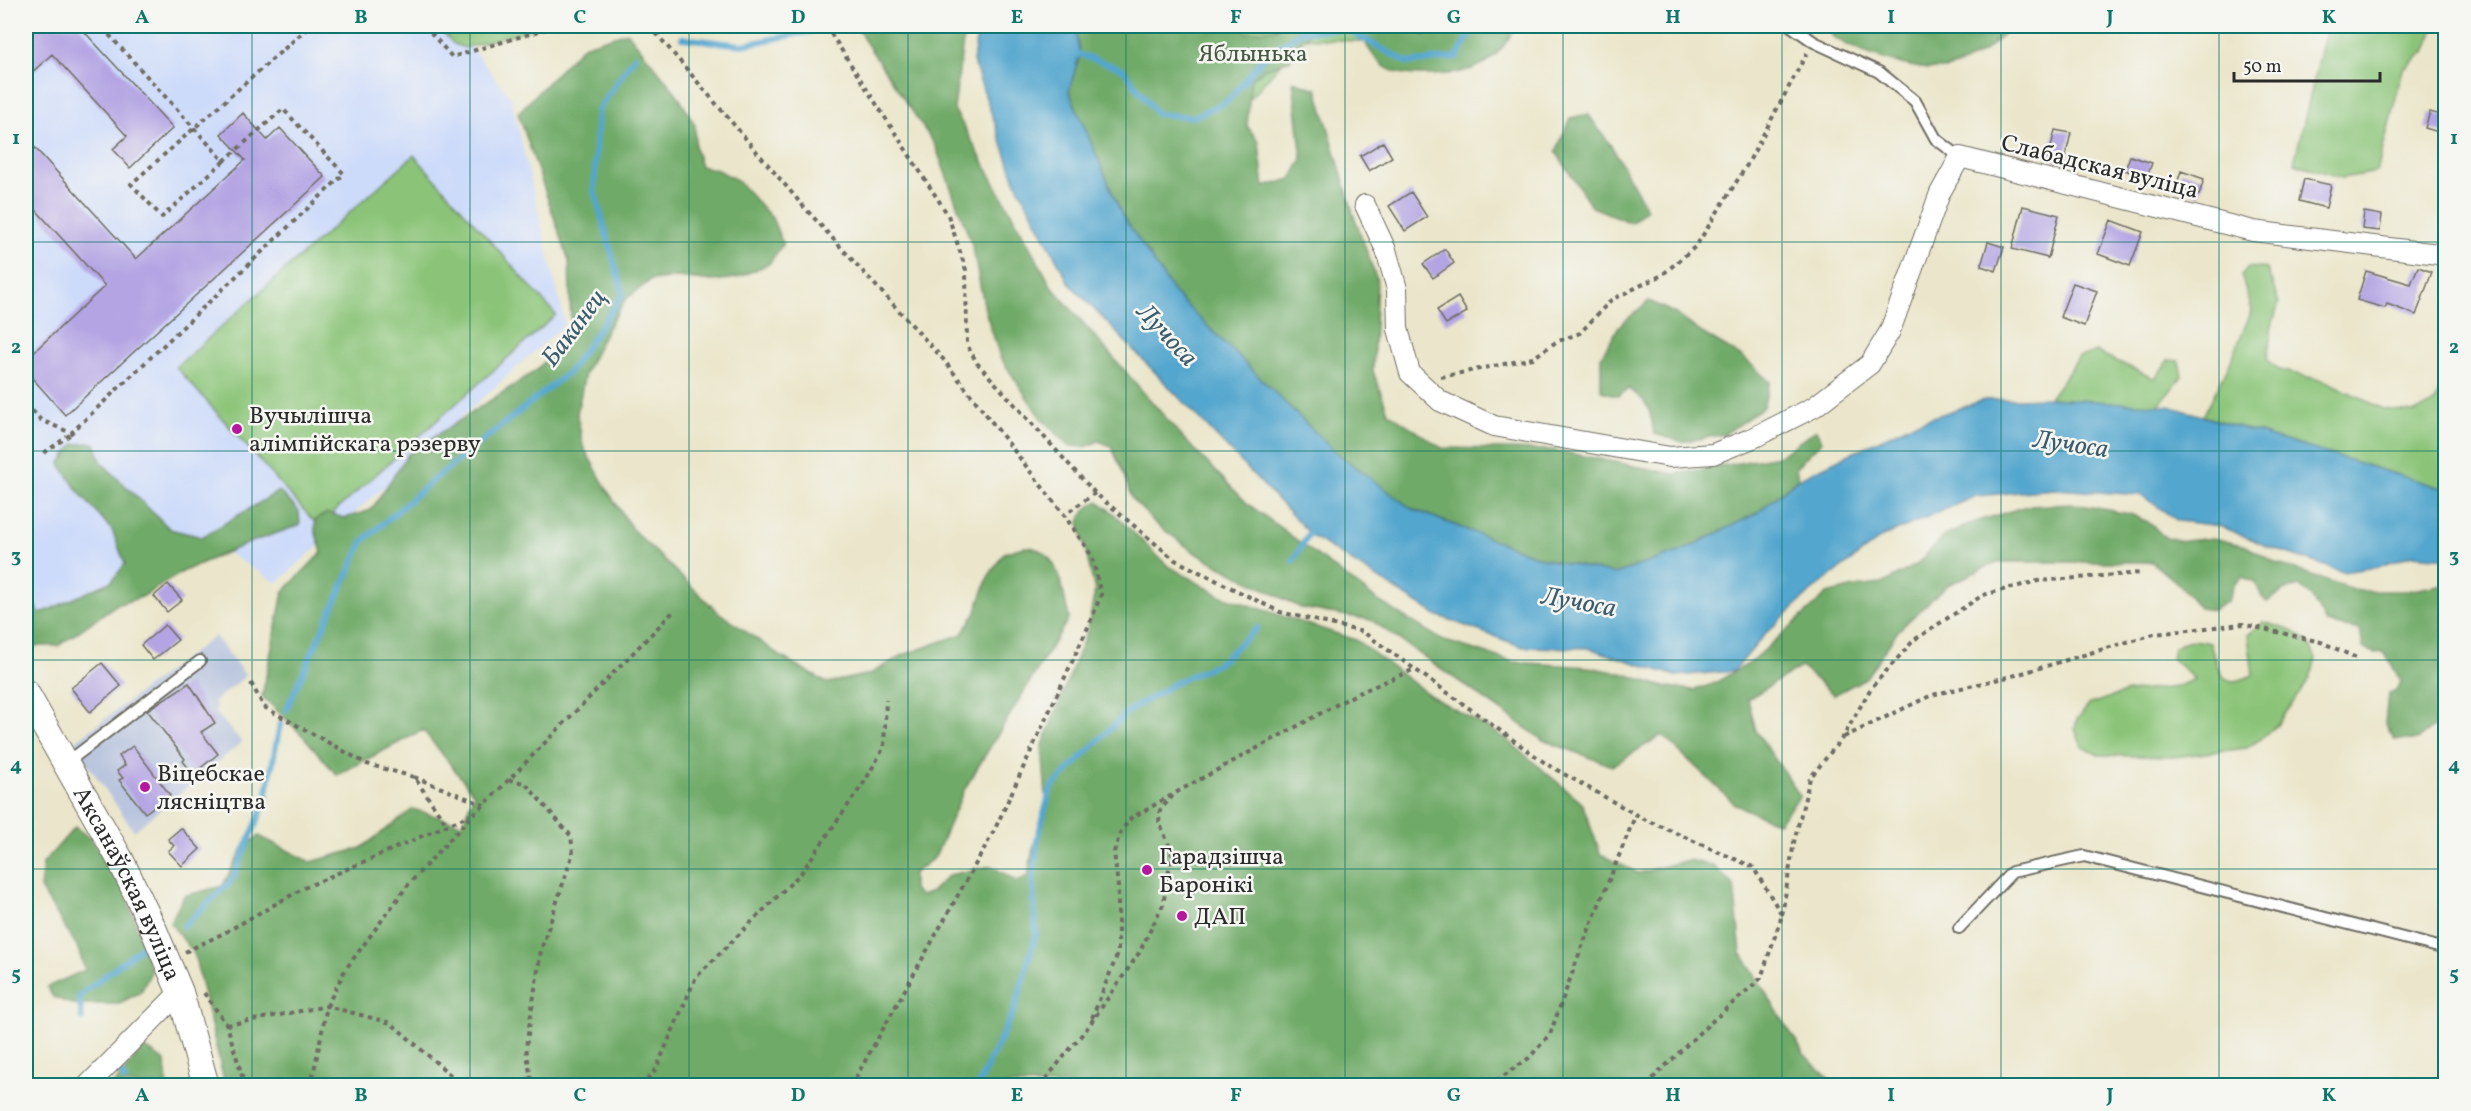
<svg xmlns="http://www.w3.org/2000/svg" width="2471" height="1111" viewBox="0 0 2471 1111" font-family="Vollkorn,serif">
  <style>
    .built { fill: #cddbfa }
    .industrial { fill: #b9c5de }
    .green { fill: #8bc478; stroke: #5b7852; stroke-width: 1.5 }
    .forest { fill: #70aa68; stroke: #4e6a4a; stroke-width: 1.5 }
    .water { fill: #53a6ce; stroke: #3f687c; stroke-width: 1.5 }
    .lines { fill: none; stroke-linecap: round; stroke-linejoin: round }
    .stream { stroke: #53a6ce; stroke-width: 6 }
    .building { fill: #b4a4e3 }
    .service-casing { stroke: #6e6c63; stroke-width: 14 }
    .minor-casing { stroke: #6e6c63; stroke-width: 22 }
    .tertiary-casing { stroke: #6e6c63; stroke-width: 28 }
    .path { stroke: #6e6c63; stroke-width: 4; stroke-dasharray: 4.5 4.5; stroke-linecap: butt }
    .service { stroke: #fff; stroke-width: 10 }
    .minor { stroke: #fff; stroke-width: 20 }
    .tertiary { stroke: #fff; stroke-width: 26 }
    .grid { fill: none; stroke: #0f766e; stroke-width: 1.5; stroke-opacity: 0.55 }
    .poi-dot { fill: #b5179e; stroke: #f6f6f2; stroke-width: 2 }
    .labels { text-anchor: middle; stroke-width: 5; stroke-linejoin: round; paint-order: stroke }
    .park-label { font-size: 24px; fill: #485942; stroke: #f6f6f2 }
    .street-label { font-size: 24px; fill: #2b2b2b; stroke: #f6f6f2 }
    .poi-label { font-size: 24px; fill: #2b2b2b; stroke: #f6f6f2; text-anchor: start }
    .water-label { font-size: 26px; font-style: italic; fill: #3b5c6c; stroke: #f6f6f2 }
    .neatline { fill: none; stroke: #0f766e; stroke-width: 2 }
    .grid-label { font-size: 20px; text-anchor: middle; font-weight: bold; fill: #0f766e }
  </style>
  <rect width="100%" height="100%" fill="#f6f6f2"/>
  <filter id="ink" filterUnits="userSpaceOnUse"><feTurbulence type="fractalNoise" baseFrequency=".0167" numOctaves="2"/><feDisplacementMap in="SourceGraphic" scale="12" xChannelSelector="R" yChannelSelector="G"/><feConvolveMatrix kernelMatrix="1 2 1 2 8 2 1 2 1" color-interpolation-filters="sRGB"/></filter>
  <filter id="wash" filterUnits="userSpaceOnUse"><feTurbulence type="fractalNoise" baseFrequency=".008" numOctaves="4" result="noise"/><feDisplacementMap in="SourceGraphic" scale="24" xChannelSelector="R" yChannelSelector="G"/><feGaussianBlur stdDeviation="1.35" result="paint"/><feColorMatrix in="noise" values="0 0 0 0 0 0 0 0 0 0 0 0 0 0 0 0 0 1.4 0 .05"/><feComposite in="paint" operator="in"/></filter>
  <g filter="url(#wash)">
    <rect width="100%" height="100%" fill="#ebe6cb"/>
    <path class="built" d="M 26,26 L 454,26 L 511,98 L 565,324 L 277,583 L 198,535 L 29,639 L 26,632 Z"/>
    <path class="industrial" d="M 215,636 L 246,676 L 213,702 L 217,708 L 214,711 L 242,742 L 134,831 L 73,743 Z"/>
    <path class="green" d="M 437,26 L 541,26 L 465,48 L 454,44 Z
      M 1206,26 L 1486,26 L 1476,48 L 1303,38 L 1249,100 Z
      M 2327,26 L 2445,26 L 2434,29 L 2425,52 L 2403,69 L 2377,172 L 2342,178 L 2294,163 Z
      M 414,155 L 556,315 L 318,526 L 176,367 Z
      M 2248,267 L 2267,269 L 2279,303 L 2272,326 L 2267,360 L 2280,370 L 2328,382 L 2383,409 L 2415,412 L 2435,402 L 2445,381 L 2445,489 L 2203,416 L 2230,363 L 2252,310 L 2241,275 Z
      M 2097,352 L 2155,379 L 2168,360 L 2179,361 L 2182,376 L 2158,406 L 2049,398 L 2079,357 Z
      M 2263,622 C 2288,629 2308,632 2316,660 L 2309,680 L 2278,723 L 2264,737 L 2247,748 L 2173,757 L 2099,755 L 2082,747 L 2075,729 L 2077,719 L 2090,704 L 2128,692 L 2177,687 L 2194,679 L 2172,658 L 2174,648 C 2187,638 2195,639 2210,643 C 2214,655 2217,681 2234,681 C 2240,681 2248,677 2253,675 L 2248,635 Z"/>
    <path class="forest" d="M 857,26 L 965,26 L 954,109 L 1052,287 L 1185,440 L 1247,503 L 1380,602 L 1442,640 L 1514,662 L 1589,667 L 1625,674 L 1661,686 L 1694,690 L 1713,684 L 1750,663 L 1827,594 L 1854,587 L 1882,584 L 1916,565 L 1944,536 L 1975,522 L 2027,506 L 2075,504 L 2130,514 L 2148,522 L 2166,538 L 2185,541 L 2213,538 L 2246,546 L 2276,563 L 2359,591 L 2407,591 L 2445,584 L 2445,717 L 2417,740 L 2395,740 L 2385,724 L 2388,693 L 2398,690 L 2401,681 L 2384,652 L 2374,653 L 2363,648 L 2360,630 L 2326,623 L 2311,596 L 2299,586 L 2285,590 L 2267,602 L 2262,597 L 2255,582 L 2242,577 L 2234,585 L 2228,601 L 2213,610 L 2199,608 L 2182,587 L 2152,562 L 1997,562 L 1946,586 L 1898,631 L 1866,678 L 1834,695 L 1801,667 L 1748,699 L 1756,731 L 1800,796 L 1778,823 L 1736,805 L 1662,735 L 1612,766 L 1543,740 L 1371,620 L 1301,608 L 1197,554 L 1156,524 L 1132,499 L 1122,470 L 1111,446 L 1099,441 L 1085,447 L 1069,446 L 1040,417 L 1000,357 L 985,310 L 972,245 L 935,145 L 863,38 Z
      M 1074,26 L 1242,26 L 1246,33 L 1275,29 L 1280,26 L 1317,26 L 1301,42 L 1290,60 L 1265,69 L 1251,79 L 1247,126 L 1259,142 L 1264,187 L 1291,179 L 1302,159 L 1293,81 L 1317,89 L 1353,213 L 1377,280 L 1373,371 L 1388,412 L 1442,448 L 1554,450 L 1675,474 L 1779,456 L 1816,430 L 1822,441 L 1796,467 L 1798,479 L 1757,513 L 1682,551 L 1615,574 L 1541,558 L 1412,509 L 1334,451 L 1175,294 L 1122,215 L 1069,91 L 1080,54 Z
      M 1357,26 L 1416,26 L 1423,35 L 1458,28 L 1460,26 L 1515,26 C 1497,67 1468,75 1425,75 C 1412,75 1397,75 1385,67 C 1371,56 1364,41 1357,26 Z
      M 1831,26 L 2009,26 C 1997,44 1974,60 1953,67 C 1924,76 1856,53 1832,36 Z
      M 627,32 L 677,94 L 695,125 L 695,148 L 701,166 L 718,170 L 737,180 L 772,218 L 783,244 L 769,264 L 737,278 L 713,281 L 677,277 L 651,280 L 625,300 L 606,331 L 585,373 L 577,414 L 583,446 L 609,493 L 633,530 L 717,611 L 782,657 L 827,683 L 870,674 L 903,655 L 962,634 L 975,614 L 988,577 L 1004,553 C 1011,551 1020,547 1027,547 C 1060,548 1063,594 1069,618 L 964,790 L 935,857 L 913,874 L 913,889 L 921,896 L 931,892 L 949,875 L 991,866 L 1017,881 L 1028,876 L 1033,848 L 1044,824 L 1046,796 L 1042,747 L 1088,628 L 1095,591 L 1079,522 L 1086,509 L 1098,501 L 1112,512 L 1167,565 L 1219,595 L 1356,640 L 1431,696 L 1504,737 L 1582,803 L 1601,855 L 1638,873 L 1688,860 L 1713,866 L 1734,885 L 1741,953 L 1804,1054 L 1835,1085 L 225,1085 L 194,953 L 170,923 L 184,896 L 222,886 L 243,848 L 259,836 L 311,862 L 361,848 L 413,809 L 462,824 L 474,794 L 423,730 L 337,775 L 303,736 L 262,696 L 283,592 L 322,552 L 315,531 L 315,520 L 327,513 L 345,518 L 371,510 L 408,454 L 537,370 L 571,330 L 569,261 L 518,113 L 583,46 Z
      M 1588,114 L 1612,147 L 1647,209 L 1631,223 L 1592,207 L 1556,152 L 1570,118 Z
      M 1649,301 L 1676,314 L 1702,333 L 1744,358 L 1770,382 L 1763,407 L 1725,434 L 1682,442 L 1654,434 C 1650,411 1650,401 1628,389 L 1618,396 L 1601,391 L 1601,357 L 1619,326 Z
      M 95,443 L 102,463 L 170,529 L 202,537 L 279,491 L 299,511 L 300,525 L 246,544 L 184,571 L 142,597 L 116,605 L 58,646 L 29,646 L 26,641 L 26,588 L 40,614 L 112,581 L 125,564 L 112,530 L 77,490 L 60,464 L 74,444 Z
      M 75,827 L 90,838 L 121,878 L 151,972 L 141,992 L 118,1004 L 71,1004 L 53,997 L 47,987 L 85,970 L 77,946 L 40,888 L 43,863 Z
      M 144,1047 L 165,1061 L 167,1085 L 113,1085 Z"/>
    <path class="water" d="M 978,26 L 1074,26 L 1080,54 L 1069,91 L 1122,215 L 1175,294 L 1334,451 L 1412,509 L 1541,558 L 1615,574 L 1682,551 L 1757,513 L 1798,479 L 1912,424 L 1984,400 L 2049,398 L 2169,406 L 2445,489 L 2445,558 L 2412,555 L 2377,567 L 2343,572 L 2269,547 L 2220,526 L 2178,521 L 2141,495 L 2055,489 L 1976,496 L 1882,537 L 1813,590 L 1766,633 L 1734,671 L 1676,676 L 1588,648 L 1523,647 L 1436,615 L 1313,537 L 1069,283 L 1015,181 L 973,61 Z"/>
    <g class="lines">
      <path class="stream" d="M 682,38 L 742,45 L 812,31
        M 1072,52 L 1123,69 L 1157,114 L 1193,117 L 1228,101 L 1263,58 L 1302,31 L 1346,29 L 1408,63 L 1457,57 L 1475,26
        M 1293,561 L 1312,528
        M 286,710 L 363,541 L 432,481 L 569,372 L 623,294 L 594,190 L 598,110 L 635,56
        M 184,926 L 232,880 L 265,803 L 280,724
        M 82,1019 L 79,996 L 143,946
        M 118,1070 L 125,1080
        M 978,1086 L 1015,1008 L 1036,934 L 1033,886 L 1037,840 L 1051,788 L 1127,712 L 1177,682 L 1219,663 L 1257,628"/>
    </g>
    <g id="blocks">
      <path class="building" d="M 36,26 L 79,26 L 173,128 L 130,168 L 113,149 L 127,136 L 52,54 L 26,78 L 26,35 Z
        M 2430,112 L 2445,116 L 2445,134 L 2425,128 Z
        M 243,113 L 267,140 L 280,128 L 325,177 L 65,415 L 26,371 L 26,359 L 105,286 L 26,199 L 26,138 L 136,259 L 245,160 L 221,134 Z
        M 2055,130 L 2071,133 L 2064,163 L 2048,159 Z
        M 1383,142 L 1392,157 L 1369,171 L 1360,156 Z
        M 2130,156 L 2152,163 L 2147,177 L 2125,170 Z
        M 2181,171 L 2204,179 L 2199,195 L 2176,187 Z
        M 2304,179 L 2331,185 L 2326,208 L 2299,201 Z
        M 1411,192 L 1427,217 L 1405,231 L 1389,206 Z
        M 2023,206 L 2059,215 L 2048,258 L 2012,249 Z
        M 2364,212 L 2382,215 L 2380,231 L 2362,229 Z
        M 2111,220 L 2143,232 L 2130,266 L 2098,254 Z
        M 1988,242 L 2004,247 L 1996,271 L 1981,266 Z
        M 1445,249 L 1454,263 L 1433,278 L 1423,264 Z
        M 2418,267 L 2432,272 L 2416,315 L 2387,304 L 2385,308 L 2357,300 L 2366,271 L 2411,284 Z
        M 2073,283 L 2097,291 L 2084,326 L 2060,317 Z
        M 1458,297 L 1467,312 L 1446,324 L 1437,310 Z
        M 168,584 L 182,600 L 167,612 L 154,596 Z
        M 165,625 L 178,640 L 153,660 L 141,645 Z
        M 102,663 L 121,686 L 90,712 L 71,688 Z
        M 189,683 L 215,723 L 201,732 L 218,754 L 193,774 L 183,761 L 185,759 L 147,710 Z
        M 133,746 L 170,795 L 145,813 L 119,780 L 123,778 L 117,771 L 125,765 L 119,756 Z
        M 181,828 L 200,849 L 182,866 L 168,851 L 174,846 L 168,839 Z"/>
    </g>
  </g>
  <g filter="url(#ink)">
    <use href="#blocks" fill-opacity="0" stroke="#6e6c63" stroke-width="1.5"/>
    <g class="lines">
      <g class="service-casing">
        <path id="service" d="M 1791,26 L 1814,42 L 1879,72 L 1915,101 L 1936,139 L 1960,157
          M 65,764 L 200,661
          M 1959,928 L 2012,872 L 2084,856 L 2446,949"/>
      </g>
      <g class="minor-casing">
        <path id="minor" d="M 1365,205 L 1386,250 L 1397,289 L 1398,329 L 1410,373 L 1440,401 L 1494,426 L 1670,457 L 1713,454 L 1755,437 L 1814,407 L 1870,364 L 1890,331 L 1940,193 L 1960,157 L 2253,231 L 2446,255
          M 87,1086 L 180,992"/>
      </g>
      <g class="tertiary-casing">
        <g id="tertiary">
          <path id="s1" d="M 26,693 L 121,861 L 153,928 L 180,992 L 206,1086"/>
        </g>
      </g>
      <path class="path" d="M 425,26 L 452,57 L 556,26
        M 650,26 L 803,206 L 943,359 L 1064,515
        M 826,26 L 948,215 L 966,270 L 967,345 L 977,363 L 1095,493 L 1175,560 L 1280,612 L 1363,632 L 1548,765 L 1644,819 L 1753,867 L 1782,915 L 1761,978 L 1698,1034 L 1645,1086
        M 224,161 L 162,217 L 131,184 L 310,26
        M 1441,377 L 1533,358 L 1556,342 L 1580,333 L 1611,300 L 1662,275 L 1696,246 L 1747,165 L 1807,53
        M 26,404 L 41,420 L 71,433 L 344,174 L 283,109 L 224,161 L 101,26
        M 44,453 L 71,434
        M 251,683 L 264,707 L 367,764 L 414,777 L 447,825
        M 1844,737 L 1932,695 L 2016,675 L 2154,634 L 2242,624 L 2321,642 L 2359,659
        M 414,777 L 484,805
        M 509,780 L 525,783 L 571,836 L 573,853 L 541,950 L 526,1047 L 532,1086
        M 1782,915 L 1794,842 L 1810,778 L 1843,737 L 1871,688 L 1914,640 L 1983,595 L 2038,581 L 2142,573
        M 185,952 L 224,933 L 304,888 L 470,815
        M 204,993 L 227,1025 L 245,1086
        M 1092,1018 L 1118,953 L 1118,887 L 1114,852 L 1121,831 L 1131,818 L 1172,795
        M 227,1025 L 327,1006 L 391,1023 L 463,1086
        M 311,1086 L 327,1006 L 345,970 L 408,885 L 474,813 L 484,805 L 674,611
        M 641,1086 L 656,1069 L 696,977 L 801,873 L 865,781 L 884,747 L 886,700
        M 851,1086 L 994,831 L 1089,625 L 1101,595 L 1092,556 L 1064,515 L 1095,493
        M 1040,1086 L 1088,1027 L 1139,953 L 1163,905 L 1172,852 L 1159,822 L 1160,810 L 1175,793 L 1356,694 L 1415,669
        M 1489,1086 L 1529,1058 L 1550,1034 L 1581,949 L 1636,814"/>
      <use href="#service" class="service"/>
      <use href="#minor" class="minor"/>
      <use href="#tertiary" class="tertiary"/>
    </g>
  </g>
  <path class="grid" d="M 252,26 L 252,1086M 470,26 L 470,1086M 689,26 L 689,1086M 908,26 L 908,1086M 1126,26 L 1126,1086M 1345,26 L 1345,1086M 1563,26 L 1563,1086M 1782,26 L 1782,1086M 2001,26 L 2001,1086M 2219,26 L 2219,1086M 26,242 L 2446,242M 26,451 L 2446,451M 26,660 L 2446,660M 26,869 L 2446,869"/>
  <g class="poi-dot">
    <circle cx="237" cy="429" r="6"/>
    <circle cx="145" cy="787" r="6"/>
    <circle cx="1147" cy="870" r="6"/>
    <circle cx="1182" cy="916" r="6"/>
  </g>
  <g class="labels">
    <g class="park-label">
      <text x="1253" y="61">Яблынька</text>
    </g>
    <g class="street-label">
      <text transform="translate(2100 166) rotate(14)" y="8">Слабадская вуліца</text>
      <text dy="8" stroke="none"><textPath href="#s1" startOffset="216">Аксанаўская вуліца</textPath></text>
    </g>
    <g class="poi-label">
      <text x="249" y="423">Вучылішча<tspan x="249" dy="28">алімпійскага рэзерву</tspan></text>
      <text x="157" y="781">Віцебскае<tspan x="157" dy="28">лясніцтва</tspan></text>
      <text x="1159" y="864">Гарадзішча<tspan x="1159" dy="28">Баронікі</tspan></text>
      <text x="1194" y="924">ДАП</text>
    </g>
    <g class="water-label">
      <text transform="translate(573 327) rotate(-53)" y="9">Баканец</text>
      <text transform="translate(1168 334) rotate(47)" y="9">Лучоса</text>
      <text transform="translate(2071 443) rotate(8)" y="9">Лучоса</text>
      <text transform="translate(1579 601) rotate(10)" y="9">Лучоса</text>
    </g>
  </g>
  <rect width="2471" height="1111" fill="none" stroke="#f6f6f2" stroke-width="66"/>
  <path d="M2234 72v9h146v-9" fill="none" stroke="#2b2b2b" stroke-width="3"/>
  <text x="2243" y="72" font-size="18" fill="#2b2b2b" stroke="#f6f6f2" stroke-width="4.5" paint-order="stroke">50 m</text>
  <rect x="33" y="33" width="2405" height="1045" class="neatline"/>
  <g class="grid-label">
    <text x="142" y="23">A</text>
    <text x="361" y="23">B</text>
    <text x="580" y="23">C</text>
    <text x="798" y="23">D</text>
    <text x="1017" y="23">E</text>
    <text x="1236" y="23">F</text>
    <text x="1454" y="23">G</text>
    <text x="1673" y="23">H</text>
    <text x="1891" y="23">I</text>
    <text x="2110" y="23">J</text>
    <text x="2329" y="23">K</text>
    <text x="16" y="144">1</text>
    <text x="2454" y="144">1</text>
    <text x="16" y="353">2</text>
    <text x="2454" y="353">2</text>
    <text x="16" y="562">3</text>
    <text x="2454" y="562">3</text>
    <text x="16" y="771">4</text>
    <text x="2454" y="771">4</text>
    <text x="16" y="980">5</text>
    <text x="2454" y="980">5</text>
    <text x="142" y="1101">A</text>
    <text x="361" y="1101">B</text>
    <text x="580" y="1101">C</text>
    <text x="798" y="1101">D</text>
    <text x="1017" y="1101">E</text>
    <text x="1236" y="1101">F</text>
    <text x="1454" y="1101">G</text>
    <text x="1673" y="1101">H</text>
    <text x="1891" y="1101">I</text>
    <text x="2110" y="1101">J</text>
    <text x="2329" y="1101">K</text>
  </g>
</svg>
